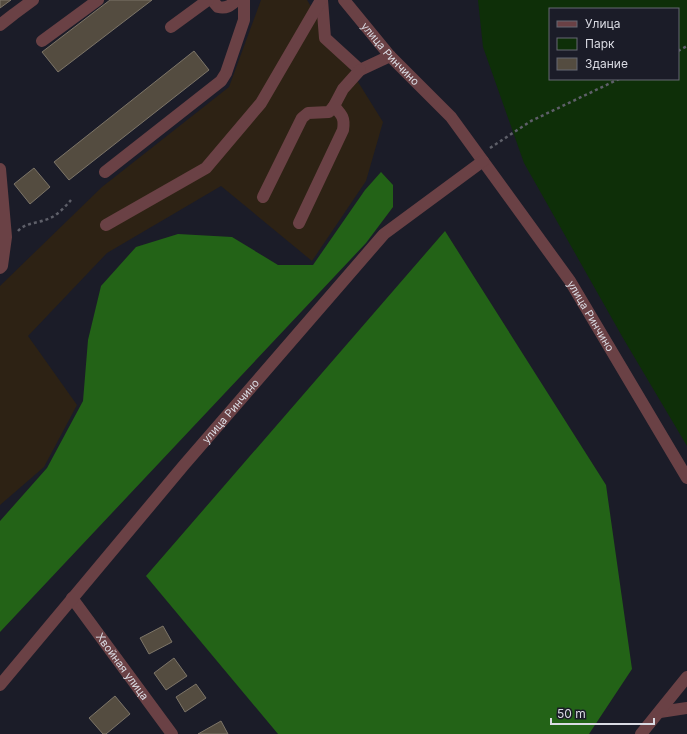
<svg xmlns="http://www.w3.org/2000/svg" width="687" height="734" viewBox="0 0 687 734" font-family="Inter,sans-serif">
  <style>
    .industrial { fill: #2d2214 }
    .green { fill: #0e2f08; fill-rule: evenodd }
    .forest { fill: #236317 }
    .building { fill: #544c40; stroke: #7d7568 }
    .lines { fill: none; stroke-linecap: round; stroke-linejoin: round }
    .path { stroke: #5e5f69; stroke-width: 2.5; stroke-dasharray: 3 3; stroke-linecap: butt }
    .minor { stroke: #6a4145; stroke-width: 12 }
    .labels { text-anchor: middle; stroke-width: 3; stroke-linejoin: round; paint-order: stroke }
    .street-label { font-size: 11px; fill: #dadbe3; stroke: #1b1c28 }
  </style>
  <rect width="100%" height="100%" fill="#1b1c28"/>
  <path class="industrial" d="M 261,0 L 307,0 L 383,122 L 366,181 L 312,261 L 221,186 L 107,253 L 28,336 L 77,405 L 44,467 L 0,505 L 0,286 L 102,187 L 229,87 Z"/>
  <path class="green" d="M 478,0 L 687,0 L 687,446 L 623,338 L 524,163 L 483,47 ZM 550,9 L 678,9 L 678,79 L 550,79 Z"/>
  <path class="forest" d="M 381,172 L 393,185 L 393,207 L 366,243 L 0,632 L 0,521 L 47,468 L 83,401 L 88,340 L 101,286 L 136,247 L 178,234 L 232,237 L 278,265 L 313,265 L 365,190 Z
    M 445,231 L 606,485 L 632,669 L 589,734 L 278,734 L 146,576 Z"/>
  <path class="building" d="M 0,0 L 11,0 L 0,8 Z
    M 110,0 L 152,0 L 58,72 L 42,52 Z
    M 194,51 L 209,70 L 69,180 L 54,162 Z
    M 34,168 L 50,187 L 30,204 L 14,184 Z
    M 163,626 L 172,642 L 149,654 L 140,638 Z
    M 174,658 L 187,676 L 166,690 L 154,673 Z
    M 196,684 L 206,698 L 185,712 L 176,697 Z
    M 115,696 L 130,714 L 106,734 L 103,734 L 89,718 Z
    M 221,721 L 228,734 L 198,734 Z"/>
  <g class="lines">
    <path class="path" d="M 678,51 L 687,46
      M 490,148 L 531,121 L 619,79
      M 18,231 C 25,223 37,223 45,220 C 56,217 64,208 71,200"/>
    <g class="minor">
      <path d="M 212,0 L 218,7 C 227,9 231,5 237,0"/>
      <path d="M 322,0 L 325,38 L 360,70 L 390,56"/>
      <path id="s1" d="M 344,0 L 390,56 L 451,117 L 570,281 L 687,478"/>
      <path d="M 0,25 L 14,14 L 33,0"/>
      <path d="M 171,27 L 208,0"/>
      <path d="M 42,41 L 98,0"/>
      <path d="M 0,169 L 6,237 L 2,266 L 0,268"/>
      <path d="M 105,172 L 221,81 L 226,73 L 244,20 L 244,0"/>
      <path d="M 263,197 L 302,118 L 308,113 L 329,112 L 334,106"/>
      <path d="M 299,223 L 343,130 C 345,118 342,115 334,106 L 343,89 L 360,70"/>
      <path d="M 106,225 L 206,168 L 261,103 L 321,0"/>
      <path id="s2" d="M 72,598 L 172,734"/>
      <path id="s3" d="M 0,685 L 184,465 L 384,234 L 483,161"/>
      <path d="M 660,712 L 687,708"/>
      <path d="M 641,734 L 687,677"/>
    </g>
  </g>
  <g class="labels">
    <g class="street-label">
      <text dy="4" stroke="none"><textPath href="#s1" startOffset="71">улица Ринчино</textPath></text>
      <text dy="4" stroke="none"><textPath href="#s1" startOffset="402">улица Ринчино</textPath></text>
      <text dy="4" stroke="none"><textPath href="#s3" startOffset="358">улица Ринчино</textPath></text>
      <text dy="4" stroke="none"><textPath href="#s2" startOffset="85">Хвойная улица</textPath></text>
    </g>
  </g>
  <rect x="549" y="8" width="130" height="72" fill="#1b1c28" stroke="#676873"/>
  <rect x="557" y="21" width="20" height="6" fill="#6a4145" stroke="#676873"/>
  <text x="585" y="28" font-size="12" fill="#dadbe3">Улица</text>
  <rect x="557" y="38" width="20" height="12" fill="#0e2f08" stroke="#676873"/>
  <text x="585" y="48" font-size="12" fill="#dadbe3">Парк</text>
  <rect x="557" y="58" width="20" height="12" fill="#544c40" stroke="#676873"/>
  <text x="585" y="68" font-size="12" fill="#dadbe3">Здание</text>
  <path d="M551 718v6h103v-6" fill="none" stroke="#dadbe3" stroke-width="2"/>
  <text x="557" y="718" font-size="12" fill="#dadbe3" stroke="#1b1c28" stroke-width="3" paint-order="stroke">50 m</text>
</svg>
